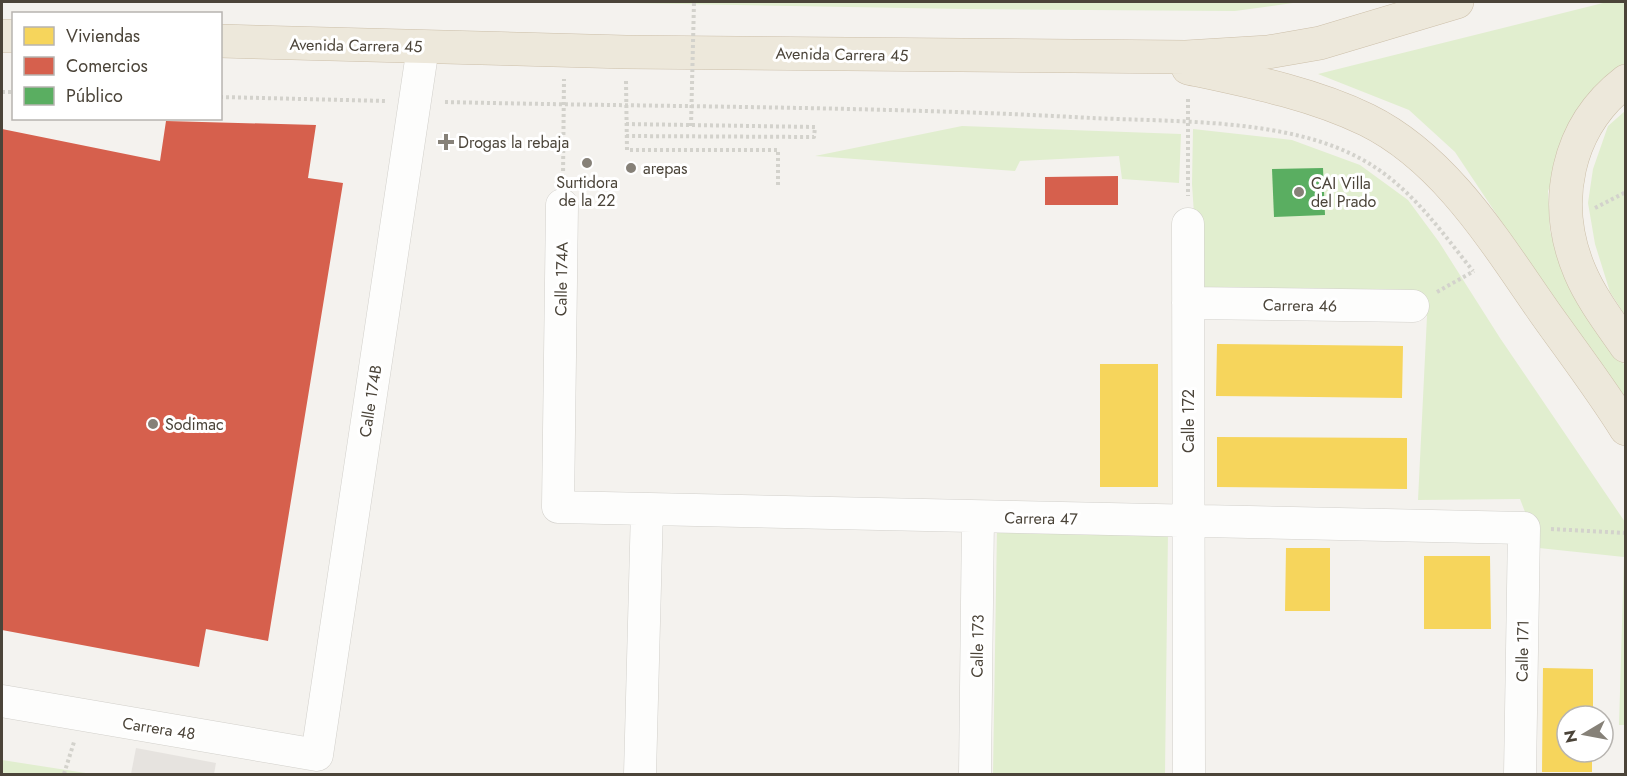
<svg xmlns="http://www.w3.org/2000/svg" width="1627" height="776" viewBox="0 0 1627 776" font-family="Jost,sans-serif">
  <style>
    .green { fill: #e1eecf }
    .parking { fill: #e6e3df }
    .homes { fill: #f6d55c }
    .shops { fill: #d6604d }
    .public { fill: #5aae61 }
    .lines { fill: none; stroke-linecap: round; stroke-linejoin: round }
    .minor-casing { stroke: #d2d0cb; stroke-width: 33 }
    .highway-casing { stroke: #ccbfa9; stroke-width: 34 }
    .path { stroke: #d3d2cc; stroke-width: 4; stroke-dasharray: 3 3; stroke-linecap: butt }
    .minor { stroke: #fdfdfc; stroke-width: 32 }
    .highway { stroke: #ede8db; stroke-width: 33 }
    .path-bridge { stroke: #d3d2cc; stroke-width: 4; stroke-dasharray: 3 3; stroke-linecap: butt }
    .poi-dot { fill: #868178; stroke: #fff; stroke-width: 2 }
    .labels { text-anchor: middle; stroke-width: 6; stroke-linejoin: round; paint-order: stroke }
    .street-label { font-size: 16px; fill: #4b4439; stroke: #fff }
    .poi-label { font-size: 16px; fill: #4b4439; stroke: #fff; text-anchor: start }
  </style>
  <rect width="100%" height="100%" fill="#f4f2ee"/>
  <path class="green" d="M 572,2 L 1300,2 L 1235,11 L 964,9 Z
    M 1607,2 L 1625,2 L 1625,63 L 1577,120 L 1548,191 L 1550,231 L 1560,263 L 1625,366 L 1625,407 L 1455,152 L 1409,110 L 1318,74 Z
    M 1625,111 L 1625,315 L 1610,292 L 1595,244 L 1588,203 L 1593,169 L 1608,126 Z
    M 962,126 L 1181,134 L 1179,183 L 1122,179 L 1119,156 L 1020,161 L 1015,171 L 815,156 Z
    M 1193,129 L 1292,140 L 1360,165 L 1408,200 L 1439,242 L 1500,338 L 1625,522 L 1625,725 L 1619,725 L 1624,557 L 1539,548 L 1520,499 L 1418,500 L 1427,316 L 1405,295 L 1199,289 L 1192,184 Z
    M 997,528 L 1168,531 L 1165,774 L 993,774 Z
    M 2,760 L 92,774 L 2,774 Z"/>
  <path class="parking" d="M 136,748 L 216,763 L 214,774 L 131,774 Z"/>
  <path class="homes" d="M 1217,344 L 1403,346 L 1402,398 L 1216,396 Z
    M 1100,364 L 1158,364 L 1158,487 L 1100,487 Z
    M 1217,437 L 1407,438 L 1407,489 L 1217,487 Z
    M 1286,548 L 1330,548 L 1330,611 L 1285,611 Z
    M 1424,556 L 1490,556 L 1491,629 L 1424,629 Z
    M 1543,668 L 1593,669 L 1593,716 L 1567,716 L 1567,752 L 1592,752 L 1592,772 L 1542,772 Z"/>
  <path class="shops" d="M 166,121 L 316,125 L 308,178 L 343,183 L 268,641 L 206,629 L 199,667 L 2,630 L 2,129 L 160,161 Z
    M 1118,176 L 1118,205 L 1045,205 L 1045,177 Z"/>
  <path class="public" d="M 1323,168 L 1325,215 L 1274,217 L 1272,169 Z"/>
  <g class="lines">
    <g class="minor-casing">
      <path id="minor" d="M 562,205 L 558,507 L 1524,528 L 1520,774
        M 1188,224 L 1189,774
        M 1188,303 L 1413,306
        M 2,701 L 317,755 L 423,47
        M 640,774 L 647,509
        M 975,774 L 978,517"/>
    </g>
    <g class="highway-casing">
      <path id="highway" d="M 2,36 L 14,36
        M 220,41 L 626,52 L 1186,57 L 1268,52 L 1320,43 L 1457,2
        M 1188,68 C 1249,81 1311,93 1367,120 C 1446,159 1496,243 1545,313 C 1572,351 1601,389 1626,429
        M 1626,81 C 1566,127 1551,204 1580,272 C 1591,298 1610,323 1626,346"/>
    </g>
    <path class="path" d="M 626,81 L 627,150 L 778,150 L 778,187
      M 2,92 L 14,92
      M 220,97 L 386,101
      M 1188,99 L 1188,196
      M 445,102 C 660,107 876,106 1092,118 C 1176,122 1289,118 1363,160 C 1410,186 1440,230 1473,271
      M 626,124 L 815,127 L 814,137 L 626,136
      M 563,177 L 564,79
      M 1595,208 L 1626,192
      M 1437,292 L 1474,271
      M 1551,529 L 1626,533
      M 64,774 L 74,742"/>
    <use href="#minor" class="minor"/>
    <use href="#highway" class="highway"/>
    <path class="path-bridge" d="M 691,126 L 694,2"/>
  </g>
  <g class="poi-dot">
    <path d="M443 133h6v6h6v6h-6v6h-6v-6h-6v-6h6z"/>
    <circle cx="587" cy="163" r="6"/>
    <circle cx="631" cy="168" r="6"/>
    <circle cx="1299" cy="192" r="6"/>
    <circle cx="153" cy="424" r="6"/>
  </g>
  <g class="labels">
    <g class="street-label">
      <text transform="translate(356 45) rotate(1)" y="6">Avenida Carrera 45</text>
      <text transform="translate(842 54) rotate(1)" y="6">Avenida Carrera 45</text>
      <text transform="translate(561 279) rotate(-89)" y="6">Calle 174A</text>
      <text transform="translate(1300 305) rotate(1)" y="6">Carrera 46</text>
      <text transform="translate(370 401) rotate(-81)" y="6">Calle 174B</text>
      <text transform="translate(1188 421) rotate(-90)" y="6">Calle 172</text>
      <text transform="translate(1041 518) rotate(1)" y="6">Carrera 47</text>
      <text transform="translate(977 646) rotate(-89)" y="6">Calle 173</text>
      <text transform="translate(1522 651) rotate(-89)" y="6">Calle 171</text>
      <text transform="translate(159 728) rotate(9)" y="6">Carrera 48</text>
    </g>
    <g class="poi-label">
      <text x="458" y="148">Drogas la rebaja</text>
      <text x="643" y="174">arepas</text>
      <text x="587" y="188" text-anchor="middle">Surtidora<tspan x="587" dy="18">de la 22</tspan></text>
      <text x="1311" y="189">CAI Villa<tspan x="1311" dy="18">del Prado</tspan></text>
      <text x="165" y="430">Sodimac</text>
    </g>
  </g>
  <rect width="1627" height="776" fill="none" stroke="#4b4439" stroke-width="6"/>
  <rect x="12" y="12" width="210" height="108" fill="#ffffff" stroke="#b7b4b0" stroke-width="1.5"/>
  <rect x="24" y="27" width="30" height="18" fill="#f6d55c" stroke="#b7b4b0" stroke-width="1.5"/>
  <text x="66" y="42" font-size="18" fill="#4b4439">Viviendas</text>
  <rect x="24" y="57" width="30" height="18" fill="#d6604d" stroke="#b7b4b0" stroke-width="1.5"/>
  <text x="66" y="72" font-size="18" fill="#4b4439">Comercios</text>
  <rect x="24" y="87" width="30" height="18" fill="#5aae61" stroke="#b7b4b0" stroke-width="1.5"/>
  <text x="66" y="102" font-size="18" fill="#4b4439">Público</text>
  <g transform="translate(1585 734) rotate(260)"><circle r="28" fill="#ffffff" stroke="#b7b4b0" stroke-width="1.5"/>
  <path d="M0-4.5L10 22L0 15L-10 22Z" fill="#868178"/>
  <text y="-9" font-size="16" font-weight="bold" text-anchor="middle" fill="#4b4439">N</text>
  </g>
</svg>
